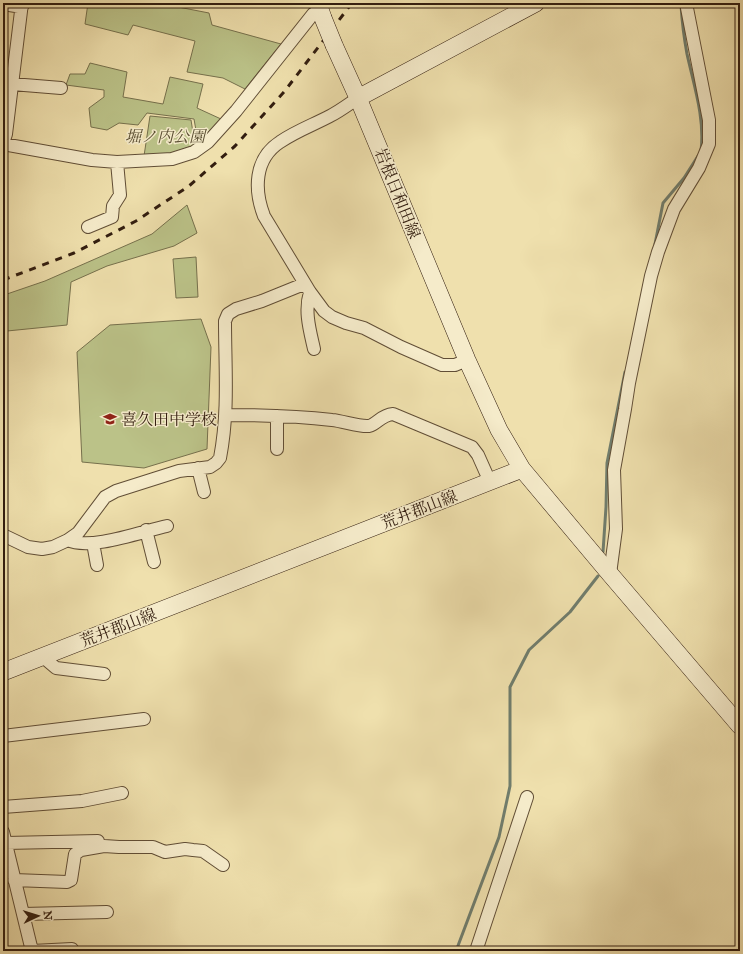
<svg xmlns="http://www.w3.org/2000/svg" width="743" height="954" viewBox="0 0 743 954" font-family="'IM FELL Great Primer','Noto Serif JP',serif">
  <style>
    .green { fill: #bbc288; stroke: #76704c }
    .lines { fill: none; stroke-linecap: round; stroke-linejoin: round }
    .stream { stroke: #707d6d; stroke-width: 3 }
    .street-casing { stroke: #614e36; stroke-width: 14 }
    .secondary-casing { stroke: #321d0f; stroke-width: 18 }
    .street { stroke: #f5ebca; stroke-width: 12 }
    .secondary { stroke: #f5ebca; stroke-width: 17 }
    .rail { stroke: #321d0f; stroke-width: 3; stroke-dasharray: 7 7; stroke-linecap: butt }
    .secondary-bridge-casing { stroke: #321d0f; stroke-width: 18; stroke-linecap: butt }
    .secondary-bridge { stroke: #f5ebca; stroke-width: 17 }
    .labels { text-anchor: middle; stroke-width: 3; stroke-linejoin: round; paint-order: stroke }
    .park-label { font-size: 16px; font-style: italic; fill: #5b4f33; stroke: #f5ebca }
    .street-label { font-size: 16px; fill: #321d0f; stroke: #f5ebca }
    .poi-label { font-size: 16px; fill: #321d0f; stroke: #f5ebca; text-anchor: start }
  </style>
  <rect width="100%" height="100%" fill="#efe0ad"/>
  <filter id="stains"><feTurbulence type="fractalNoise" baseFrequency=".005" numOctaves="4"/><feColorMatrix values="0 0 0 0 .2 0 0 0 0 .09 0 0 0 0 .02 0 0 0 .5 -.17"/></filter>
  <radialGradient id="worn" r=".72"><stop offset=".6" stop-color="#630" stop-opacity="0"/><stop offset="1" stop-color="#630" stop-opacity=".3"/></radialGradient>
  <path class="green" d="M 88,3 L 172,3 L 173,6 L 209,13 L 212,25 L 281,44 L 245,89 L 223,78 L 187,72 L 195,41 L 133,25 L 128,35 L 85,24 Z
    M 90,63 L 127,72 L 123,97 L 163,104 L 170,77 L 203,84 L 197,108 L 221,119 L 198,142 L 194,119 L 147,113 L 138,125 L 119,123 L 107,130 L 91,127 L 89,108 L 104,97 L 104,90 L 66,85 L 70,74 L 85,74 Z
    M 150,116 L 191,120 L 195,145 L 156,158 L 144,156 Z
    M 187,205 L 197,233 L 174,246 L 107,266 L 71,282 L 67,325 L 7,331 L 7,294 L 45,281 L 152,234 Z
    M 196,257 L 198,297 L 176,298 L 173,259 Z
    M 201,319 L 211,347 L 207,449 L 144,468 L 82,462 L 77,352 L 110,325 Z"/>
  <g class="lines">
    <path class="stream" d="M 681,5 C 682,21 684,38 687,54 C 694,86 705,118 701,151
      M 655,244 L 663,203 L 684,178 L 698,156
      M 603,552 L 606,507 L 607,463 L 625,372
      M 456,951 L 499,837 L 510,786 L 510,687 L 529,650 L 570,612 L 598,576"/>
    <g class="street-casing">
      <path id="street" d="M 3,4 L 22,7
        M 12,84 L 61,88
        M 358,98 C 349,104 340,111 330,116 C 313,125 296,131 280,142 C 254,159 254,190 264,216 L 310,292 L 324,311 L 332,317 L 346,323 L 364,328 L 401,347 L 442,365 L 455,365 L 467,360
        M 3,143 L 6,134 L 22,3
        M 3,144 L 92,160 L 117,162 L 172,159 L 194,152 L 208,142 L 236,111 L 313,14 L 320,11
        M 88,227 L 112,217 L 113,206 L 120,195 L 117,162
        M 310,292 C 304,311 310,331 314,349
        M 225,415 C 261,415 297,416 332,420 C 343,421 359,427 369,426 C 377,424 381,415 393,414 L 472,447 L 478,455 L 490,482
        M 277,449 L 277,416
        M 198,468 L 204,492
        M 146,530 L 154,562
        M 3,535 L 28,547 L 42,549 L 53,547 L 68,540 L 78,533 L 105,497 L 116,491 L 179,471 L 210,467 L 216,463 L 220,458 C 229,411 225,368 225,321 L 228,314 L 236,309 L 262,301 L 304,284
        M 68,540 C 90,551 143,531 167,526
        M 93,543 L 97,565
        M 610,574 L 616,529 L 614,470 L 625,409 L 629,383 L 651,276 L 658,252 L 674,209 L 699,168 L 709,144 L 709,120 L 686,3
        M 43,657 L 56,668 L 104,674
        M 3,736 L 144,719
        M 3,807 L 82,801 L 122,793
        M 3,832 L 32,951 L 72,949
        M 6,843 L 98,841
        M 14,880 L 67,882 L 71,880 L 75,854 L 81,850 L 104,846 L 119,847 L 153,847 L 165,852 L 185,849 L 193,850 L 203,851 L 223,865
        M 23,914 L 107,912
        M 476,951 L 527,797"/>
    </g>
    <g class="secondary-casing">
      <path id="secondary" d="M 318,3 L 323,18
        M 334,45 L 358,98 L 467,360 L 499,430 L 522,469 L 610,574 L 740,726
        M 358,98 L 536,3
        M 3,672 L 522,469"/>
    </g>
    <use href="#street" class="street"/>
    <use href="#secondary" class="secondary"/>
    <path class="rail" d="M 3,280 L 74,253 L 136,221 L 189,186 L 235,146 L 284,92 L 352,3"/>
    <g class="secondary-bridge-casing">
      <path id="secondary-bridge" d="M 323,18 L 334,45"/>
    </g>
    <use href="#secondary-bridge" class="secondary-bridge"/>
  </g>
  <defs>
    <g id="school-bare" transform="scale(1.08)"><path d="M0-5L7-2L0 1L-7-2ZM-4 1L0 2.5L4 1V4Q0 6-4 4Z" fill="#8f2418" stroke="#f5ebca" stroke-width="2.5" paint-order="stroke"/></g>
  </defs>
  <g fill-rule="evenodd">
    <use href="#school-bare" x="110" y="419"/>
  </g>
  <g class="labels">
    <g class="park-label">
      <text x="165" y="142">堀ノ内公園</text>
    </g>
    <g class="street-label">
      <text transform="translate(398 193) rotate(68)" y="6">岩根日和田線</text>
      <text transform="translate(419 509) rotate(-21)" y="6">荒井郡山線</text>
      <text transform="translate(118 627) rotate(-21)" y="6">荒井郡山線</text>
    </g>
    <g class="poi-label">
      <text x="121" y="425">喜久田中学校</text>
    </g>
  </g>
  <rect width="743" height="954" fill="none" stroke="#efe0ad" stroke-width="16"/>
  <rect x="4" y="4" width="735" height="946" fill="none" stroke="#321d0f" stroke-width="2"/>
  <rect x="8" y="8" width="727" height="938" fill="none" stroke="#321d0f"/>
  <g transform="translate(38 916) rotate(86)" stroke="#f5ebca" stroke-width="3" paint-order="stroke">
  <path d="M0-3L7 15L0 10L-7 15Z" fill="#321d0f"/>
  <text y="-6" font-size="11" font-weight="bold" text-anchor="middle" fill="#321d0f">N</text>
  </g>
  <rect width="100%" height="100%" filter="url(#stains)"/>
  <rect width="100%" height="100%" fill="url(#worn)"/>
</svg>
